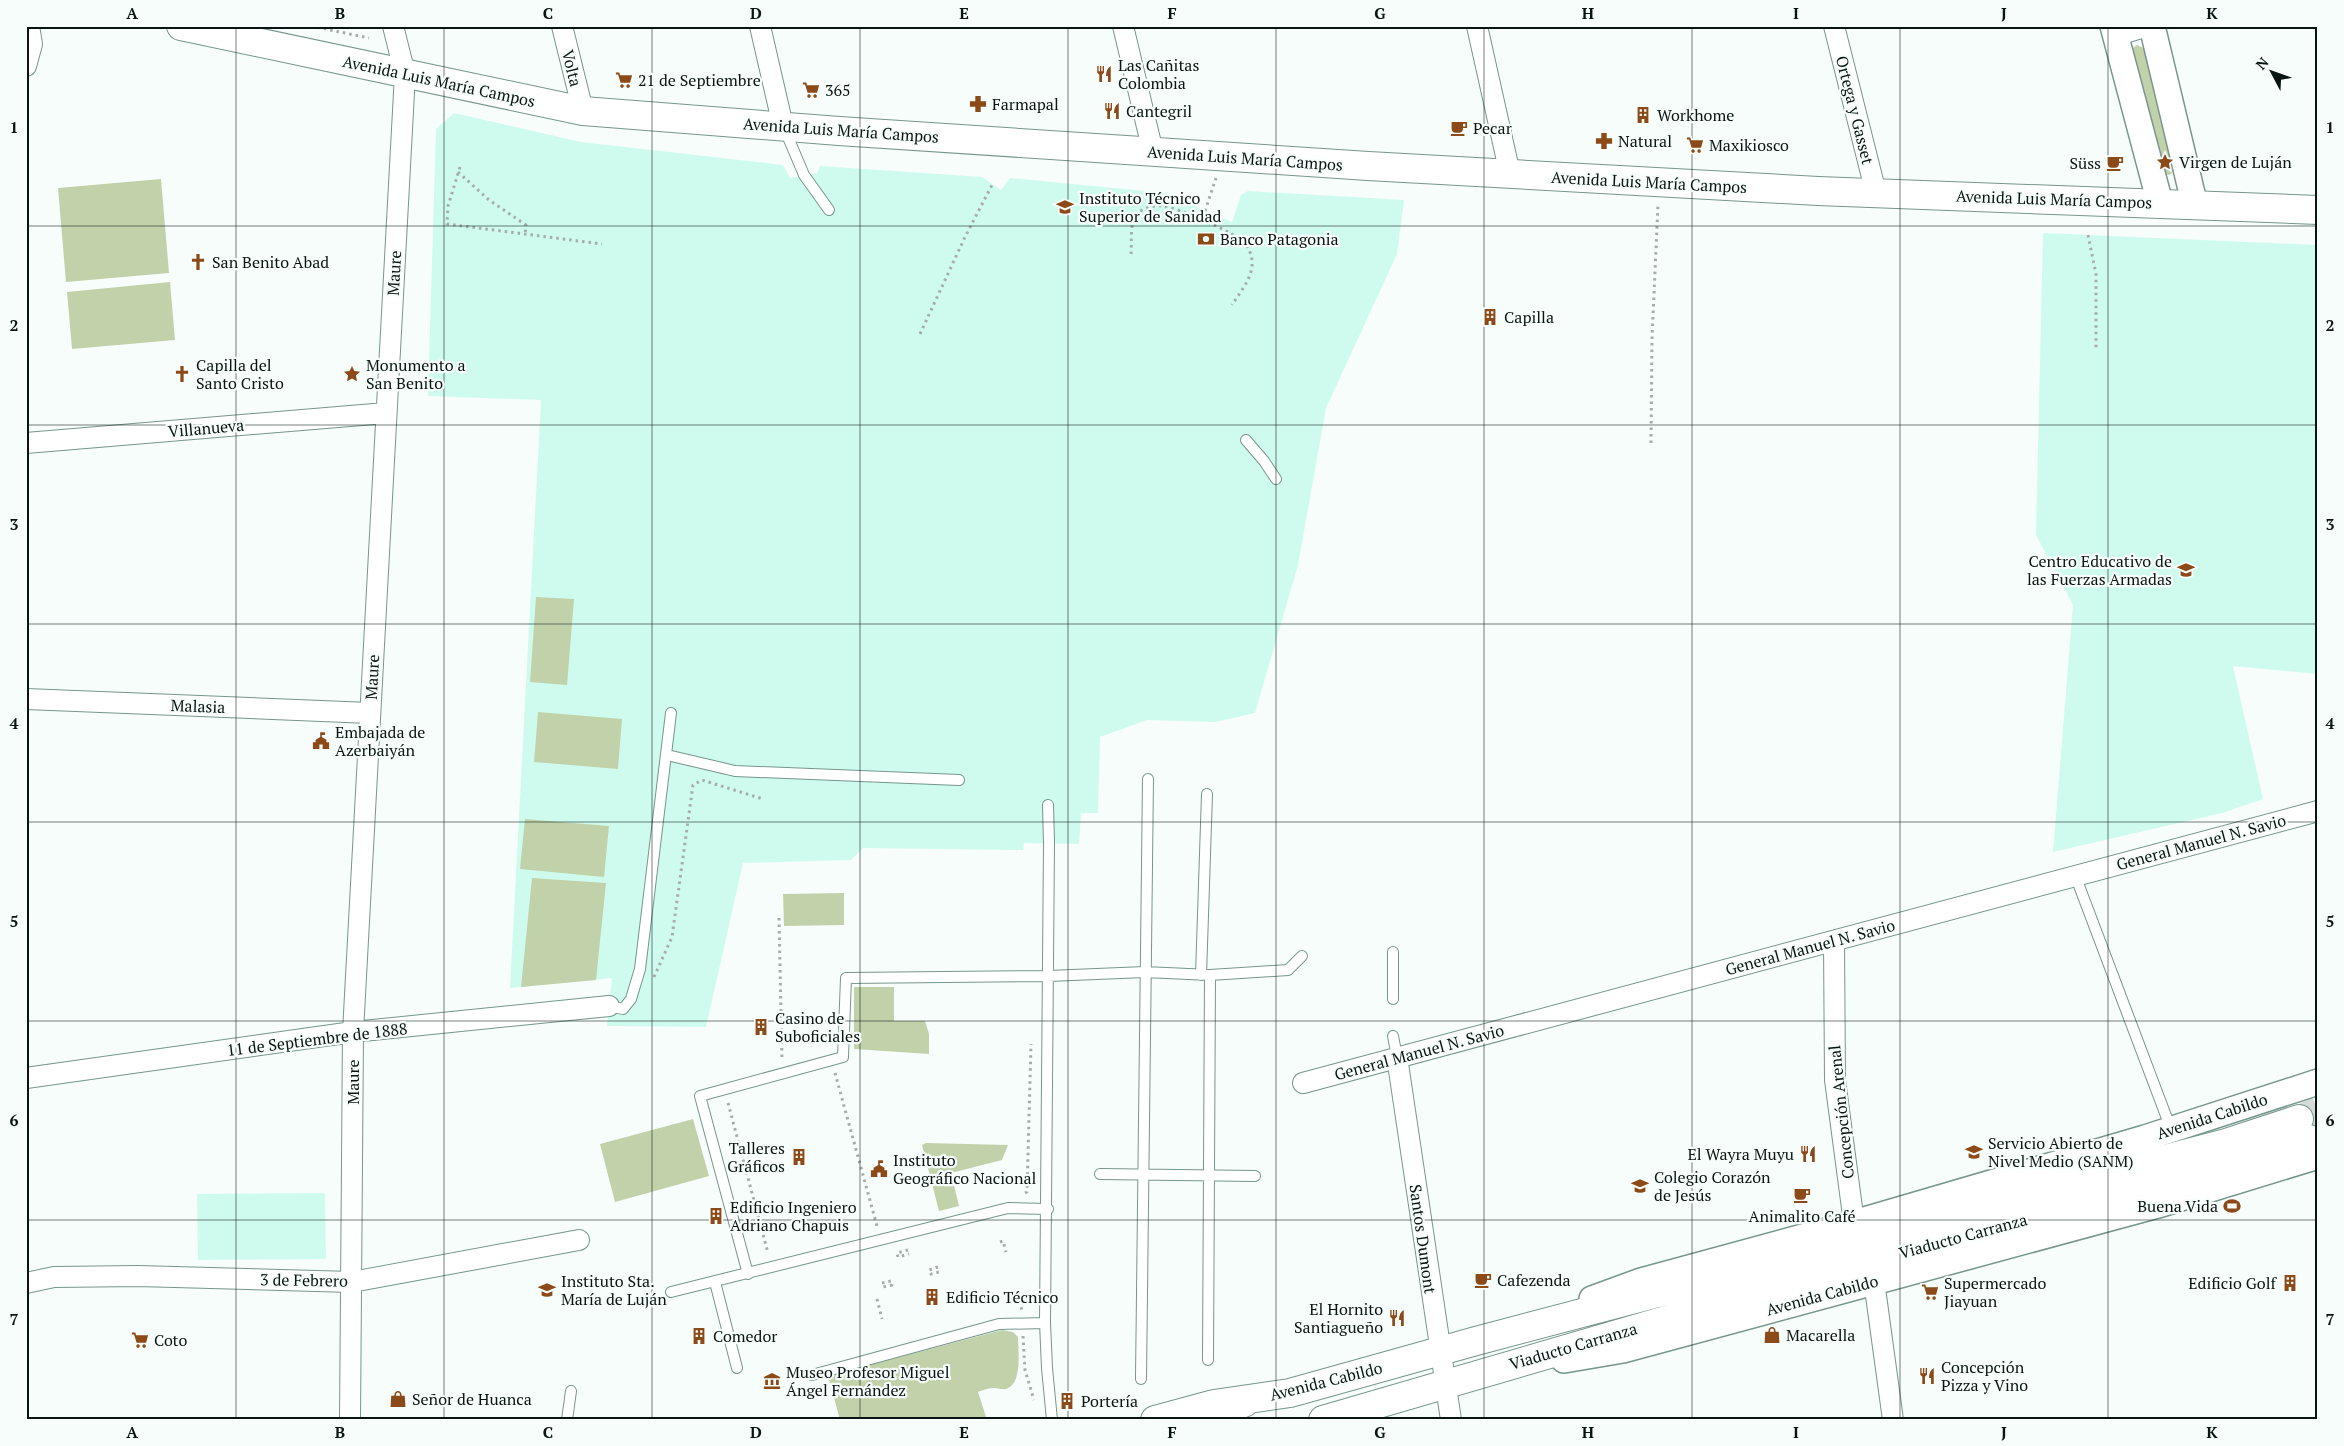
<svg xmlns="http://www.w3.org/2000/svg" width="2344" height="1446" viewBox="0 0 2344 1446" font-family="'PT Serif',serif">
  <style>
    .built { fill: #cffbee }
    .green { fill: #c1d2aa }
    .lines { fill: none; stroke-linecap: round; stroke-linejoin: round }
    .secondary-tunnel { stroke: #d3dad8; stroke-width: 28; stroke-dasharray: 28 14; stroke-linecap: butt }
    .service-casing { stroke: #76968d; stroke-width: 12 }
    .minor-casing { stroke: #76968d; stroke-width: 22 }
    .tertiary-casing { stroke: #76968d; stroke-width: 28 }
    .secondary-casing { stroke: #76968d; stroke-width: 30 }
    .path { stroke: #a5adaa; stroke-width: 3; stroke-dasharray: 2.5 4; stroke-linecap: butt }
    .service { stroke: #fff; stroke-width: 10 }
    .minor { stroke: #fff; stroke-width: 20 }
    .tertiary { stroke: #fff; stroke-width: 25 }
    .secondary { stroke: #fff; stroke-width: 28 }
    .grid { fill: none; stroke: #091512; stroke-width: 1; stroke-opacity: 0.55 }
    .labels { text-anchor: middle; stroke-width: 4.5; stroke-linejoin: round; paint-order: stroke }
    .poi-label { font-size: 16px; fill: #091512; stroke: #f7fdfb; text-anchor: start }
    .street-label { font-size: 16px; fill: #091512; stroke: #f7fdfb }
    .neatline { fill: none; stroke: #091512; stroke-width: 2 }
    .grid-label { font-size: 16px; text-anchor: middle; font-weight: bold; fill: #091512 }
  </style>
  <rect width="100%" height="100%" fill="#f7fdfb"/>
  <path class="built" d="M 454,113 L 581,142 L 783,165 L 790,178 L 817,173 L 820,166 L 982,177 L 1001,190 L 1010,178 L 1176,194 L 1178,199 L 1232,222 L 1241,195 L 1248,191 L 1404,200 L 1397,254 L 1326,408 L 1298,565 L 1255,713 L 1215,722 L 1147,720 L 1100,737 L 1098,813 L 1081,813 L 1079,844 L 1024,843 L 1023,850 L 863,848 L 851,860 L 743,863 L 706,1027 L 607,1026 L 612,978 L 510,988 L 541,400 L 428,396 L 436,129 Z
    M 2043,233 L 2318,245 L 2318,674 L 2233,666 L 2263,799 L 2222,813 L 2053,852 L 2073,605 L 2036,535 Z
    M 325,1193 L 326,1259 L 198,1260 L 197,1194 Z"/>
  <path class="green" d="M 2137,45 L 2148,50 L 2175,171 L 2169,175 L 2162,174 L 2131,49 Z
    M 161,179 L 169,273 L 66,282 L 58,188 Z
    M 170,282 L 175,340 L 72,349 L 67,292 Z
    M 536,597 L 574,599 L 567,685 L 530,682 Z
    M 538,712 L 622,719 L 618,769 L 534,762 Z
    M 525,819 L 609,826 L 604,877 L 520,869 Z
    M 532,878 L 606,883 L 596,980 L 521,987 Z
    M 844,893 L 844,925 L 784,926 L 783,894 Z
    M 854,987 L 894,987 L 894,1021 L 925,1021 L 929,1034 L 929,1054 L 854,1049 Z
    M 693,1119 L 709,1176 L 615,1202 L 600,1144 Z
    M 926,1143 L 1008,1145 L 1002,1160 L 951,1173 L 959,1206 L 939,1211 L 922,1145 Z
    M 1002,1330 L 1013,1332 L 1018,1337 C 1018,1350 1023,1384 1006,1389 C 1002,1390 998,1388 994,1388 C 989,1388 983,1390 978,1392 L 987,1420 L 840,1420 L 828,1376 Z"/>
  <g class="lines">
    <path class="secondary-tunnel" d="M 2299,1119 L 2318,1111"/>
    <g class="service-casing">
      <path id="service" d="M 785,130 L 804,175 L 829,210
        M 1246,440 L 1264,461 L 1276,479
        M 667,755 L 735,771 L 959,780
        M 1048,805 L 1049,843 L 1045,1323 L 1047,1368 L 1052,1420
        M 2075,875 L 2171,1129
        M 1393,952 L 1393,999
        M 1201,975 L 1207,794
        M 609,1006 L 623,1009 L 631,999 L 640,969 L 671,713
        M 1393,1036 L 1397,1057
        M 1100,1174 L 1255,1176
        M 748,1274 L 700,1096 L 843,1057 L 846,978 L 1048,976 L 1145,972 L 1210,975 L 1288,970 L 1302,956
        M 715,1282 L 737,1368
        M 671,1292 L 1008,1208 L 1048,1209
        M 1208,1360 L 1210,975
        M 812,1375 L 999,1324 L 1045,1323
        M 1141,1379 L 1148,779
        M 567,1420 L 571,1391
        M 1225,1420 L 1250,1410"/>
    </g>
    <g class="minor-casing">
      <path id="minor" d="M 562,26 L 583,111
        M 760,26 L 783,126
        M 1123,26 L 1153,152
        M 1477,26 L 1510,174
        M 1834,26 L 1876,193
        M 2115,36 L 2148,26
        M 26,66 L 32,44 L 29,26
        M 26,443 L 386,413
        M 26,699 L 370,713
        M 1834,941 L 1835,1080 L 1854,1223
        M 1397,1057 L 1451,1420
        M 26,1078 L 353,1032 L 609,1006
        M 1303,1083 L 2318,811
        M 1874,1281 L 1893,1420
        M 26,1283 L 54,1277 L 138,1276 L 352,1282 L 579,1240
        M 350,1420 L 353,1032 L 405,74 L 393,26"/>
    </g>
    <g class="tertiary-casing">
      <path id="tertiary" d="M 2113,26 L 2160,203
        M 2152,26 L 2195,206
        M 1592,1299 L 1641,1281 L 1854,1223 L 2145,1138 L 2318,1082
        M 1564,1360 L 1623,1350 L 2158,1205 L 2318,1156"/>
    </g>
    <g class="secondary-casing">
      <path id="secondary" d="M 181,26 L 583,111 L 839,131 L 1368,166 L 1818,191 L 2318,210
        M 1155,1420 L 1214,1404 L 1290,1393 L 1476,1341 L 2146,1164 L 2226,1143 L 2299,1119
        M 1323,1420 L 1721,1304 L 2204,1171 L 2309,1139"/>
    </g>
    <path class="path" d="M 311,26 L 369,38
      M 460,167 L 448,206 L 447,224 L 602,244
      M 458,172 L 489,200 L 526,225 L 525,234
      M 1205,211 L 1216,178
      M 2088,235 L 2096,274 L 2096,351
      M 1131,254 C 1132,243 1129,221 1138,213 C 1145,207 1155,205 1163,206 C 1178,208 1226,229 1238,238 C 1243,241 1248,246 1250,252 C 1258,272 1242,289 1232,305
      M 920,334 L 965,237 L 992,185
      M 1651,443 L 1652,338 L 1658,205
      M 779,918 L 782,1060
      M 654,977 L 672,937 L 693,785 L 702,780 L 763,799
      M 835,1073 L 877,1226
      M 728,1103 L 768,1253
      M 1025,1193 L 1027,1192 L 1031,1044
      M 1000,1242 L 1003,1241 L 1006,1252
      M 908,1250 L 897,1253 L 898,1257 L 909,1254
      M 938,1267 L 929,1270 L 931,1274 L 939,1272
      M 882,1283 L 891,1281 L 892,1285 L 883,1287
      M 877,1299 L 882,1319
      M 1019,1301 L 1022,1310
      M 1023,1336 L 1025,1370 L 1034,1400"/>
    <use href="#service" class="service"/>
    <use href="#minor" class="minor"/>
    <use href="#tertiary" class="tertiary"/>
    <use href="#secondary" class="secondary"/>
  </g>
  <path class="grid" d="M 236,26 L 236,1420M 444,26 L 444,1420M 652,26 L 652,1420M 860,26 L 860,1420M 1068,26 L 1068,1420M 1276,26 L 1276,1420M 1484,26 L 1484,1420M 1692,26 L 1692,1420M 1900,26 L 1900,1420M 2108,26 L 2108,1420M 26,226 L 2318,226M 26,425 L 2318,425M 26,624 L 2318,624M 26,822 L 2318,822M 26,1021 L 2318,1021M 26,1220 L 2318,1220"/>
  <defs>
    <g id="restaurant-bare" transform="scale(1.35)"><path d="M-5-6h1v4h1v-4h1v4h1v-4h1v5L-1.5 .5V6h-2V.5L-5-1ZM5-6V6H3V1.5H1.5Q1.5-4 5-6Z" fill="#8c4a18" stroke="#f7fdfb" stroke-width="2.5" paint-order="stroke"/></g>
    <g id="supermarket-bare" transform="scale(1.35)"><path d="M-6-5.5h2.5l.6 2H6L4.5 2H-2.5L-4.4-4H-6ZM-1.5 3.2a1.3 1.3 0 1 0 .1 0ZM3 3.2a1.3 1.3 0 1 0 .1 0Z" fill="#8c4a18" stroke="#f7fdfb" stroke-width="2.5" paint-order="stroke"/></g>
    <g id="pharmacy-bare" transform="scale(1.35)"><path d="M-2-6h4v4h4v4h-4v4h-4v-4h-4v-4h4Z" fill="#8c4a18" stroke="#f7fdfb" stroke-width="2.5" paint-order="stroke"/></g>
    <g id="building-bare" transform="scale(1.35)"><path d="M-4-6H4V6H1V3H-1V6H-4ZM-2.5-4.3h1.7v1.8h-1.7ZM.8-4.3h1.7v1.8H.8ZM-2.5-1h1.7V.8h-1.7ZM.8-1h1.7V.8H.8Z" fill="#8c4a18" stroke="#f7fdfb" stroke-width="2.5" paint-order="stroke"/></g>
    <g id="cafe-bare" transform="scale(1.35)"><path d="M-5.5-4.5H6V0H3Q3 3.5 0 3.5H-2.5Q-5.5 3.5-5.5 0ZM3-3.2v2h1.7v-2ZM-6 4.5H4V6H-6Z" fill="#8c4a18" stroke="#f7fdfb" stroke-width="2.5" paint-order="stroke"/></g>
    <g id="sight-bare" transform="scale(1.35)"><path d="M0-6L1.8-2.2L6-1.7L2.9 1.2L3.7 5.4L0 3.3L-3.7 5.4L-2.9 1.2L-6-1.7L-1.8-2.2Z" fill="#8c4a18" stroke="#f7fdfb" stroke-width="2.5" paint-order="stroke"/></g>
    <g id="university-bare" transform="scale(1.35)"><path d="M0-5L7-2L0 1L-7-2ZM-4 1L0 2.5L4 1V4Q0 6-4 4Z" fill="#8c4a18" stroke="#f7fdfb" stroke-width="2.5" paint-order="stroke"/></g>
    <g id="bank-bare" transform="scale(1.35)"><path d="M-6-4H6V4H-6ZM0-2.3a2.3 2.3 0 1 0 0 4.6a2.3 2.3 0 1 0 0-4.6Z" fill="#8c4a18" stroke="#f7fdfb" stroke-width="2.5" paint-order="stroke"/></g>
    <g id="church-bare" transform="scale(1.35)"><path d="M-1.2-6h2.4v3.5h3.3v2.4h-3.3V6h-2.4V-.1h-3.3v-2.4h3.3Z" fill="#8c4a18" stroke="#f7fdfb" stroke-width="2.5" paint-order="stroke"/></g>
    <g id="civic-bare" transform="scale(1.35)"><path d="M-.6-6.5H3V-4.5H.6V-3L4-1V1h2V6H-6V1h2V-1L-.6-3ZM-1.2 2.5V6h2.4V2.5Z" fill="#8c4a18" stroke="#f7fdfb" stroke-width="2.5" paint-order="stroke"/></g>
    <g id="school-bare" transform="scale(1.35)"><path d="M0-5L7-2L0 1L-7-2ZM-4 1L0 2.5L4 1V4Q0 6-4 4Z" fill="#8c4a18" stroke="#f7fdfb" stroke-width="2.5" paint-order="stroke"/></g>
    <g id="stadium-bare" transform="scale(1.35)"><path d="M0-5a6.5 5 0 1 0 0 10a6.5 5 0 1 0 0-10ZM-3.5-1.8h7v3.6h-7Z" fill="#8c4a18" stroke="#f7fdfb" stroke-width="2.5" paint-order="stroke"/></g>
    <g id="shop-bare" transform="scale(1.35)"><path d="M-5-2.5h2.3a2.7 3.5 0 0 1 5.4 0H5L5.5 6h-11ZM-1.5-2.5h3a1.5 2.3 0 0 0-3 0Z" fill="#8c4a18" stroke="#f7fdfb" stroke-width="2.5" paint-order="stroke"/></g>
    <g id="museum-bare" transform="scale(1.35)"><path d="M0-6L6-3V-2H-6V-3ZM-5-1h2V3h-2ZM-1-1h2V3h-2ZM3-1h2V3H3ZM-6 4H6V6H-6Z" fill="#8c4a18" stroke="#f7fdfb" stroke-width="2.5" paint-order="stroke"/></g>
  </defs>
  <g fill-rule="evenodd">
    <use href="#restaurant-bare" x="1104" y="74"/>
    <use href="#supermarket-bare" x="624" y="80"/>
    <use href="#supermarket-bare" x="811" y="90"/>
    <use href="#pharmacy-bare" x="978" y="104"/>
    <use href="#restaurant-bare" x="1112" y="111"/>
    <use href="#building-bare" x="1643" y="115"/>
    <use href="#cafe-bare" x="1459" y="128"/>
    <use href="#pharmacy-bare" x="1604" y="141"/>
    <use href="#supermarket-bare" x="1695" y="145"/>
    <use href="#sight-bare" x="2165" y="162"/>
    <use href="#cafe-bare" x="2115" y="163"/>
    <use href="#university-bare" x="1065" y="207"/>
    <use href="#bank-bare" x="1206" y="239"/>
    <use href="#church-bare" x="198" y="262"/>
    <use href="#building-bare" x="1490" y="317"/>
    <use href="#church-bare" x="182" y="374"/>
    <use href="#sight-bare" x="352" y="374"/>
    <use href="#university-bare" x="2186" y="570"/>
    <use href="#civic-bare" x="321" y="741"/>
    <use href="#building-bare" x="761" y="1027"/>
    <use href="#school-bare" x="1974" y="1152"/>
    <use href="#restaurant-bare" x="1808" y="1154"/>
    <use href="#building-bare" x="799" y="1157"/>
    <use href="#civic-bare" x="879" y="1169"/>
    <use href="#school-bare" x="1640" y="1186"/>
    <use href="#cafe-bare" x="1802" y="1195"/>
    <use href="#stadium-bare" x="2232" y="1206"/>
    <use href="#building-bare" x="716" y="1216"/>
    <use href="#cafe-bare" x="1483" y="1280"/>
    <use href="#building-bare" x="2290" y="1283"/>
    <use href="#school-bare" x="547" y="1290"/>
    <use href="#supermarket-bare" x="1930" y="1292"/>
    <use href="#building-bare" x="932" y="1297"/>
    <use href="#restaurant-bare" x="1397" y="1318"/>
    <use href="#shop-bare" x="1772" y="1335"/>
    <use href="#building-bare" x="699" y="1336"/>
    <use href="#supermarket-bare" x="140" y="1340"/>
    <use href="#restaurant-bare" x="1927" y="1376"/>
    <use href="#museum-bare" x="772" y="1381"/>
    <use href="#shop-bare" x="398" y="1399"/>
    <use href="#building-bare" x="1067" y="1401"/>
  </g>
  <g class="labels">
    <g class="poi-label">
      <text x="1118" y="71">Las Cañitas<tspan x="1118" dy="18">Colombia</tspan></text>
      <text x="638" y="86">21 de Septiembre</text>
      <text x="825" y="96">365</text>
      <text x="992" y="110">Farmapal</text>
      <text x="1126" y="117">Cantegril</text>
      <text x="1657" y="121">Workhome</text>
      <text x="1473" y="134">Pecar</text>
      <text x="1618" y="147">Natural</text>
      <text x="1709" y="151">Maxikiosco</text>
      <text x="2179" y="168">Virgen de Luján</text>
      <text x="2101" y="169" text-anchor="end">Süss</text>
      <text x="1079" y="204">Instituto Técnico<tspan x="1079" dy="18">Superior de Sanidad</tspan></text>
      <text x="1220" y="245">Banco Patagonia</text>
      <text x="212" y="268">San Benito Abad</text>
      <text x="1504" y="323">Capilla</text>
      <text x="196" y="371">Capilla del<tspan x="196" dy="18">Santo Cristo</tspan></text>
      <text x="366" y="371">Monumento a<tspan x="366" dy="18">San Benito</tspan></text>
      <text x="2172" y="567" text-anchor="end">Centro Educativo de<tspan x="2172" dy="18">las Fuerzas Armadas</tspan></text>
      <text x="335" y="738">Embajada de<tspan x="335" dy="18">Azerbaiyán</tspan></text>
      <text x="775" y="1024">Casino de<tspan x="775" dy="18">Suboficiales</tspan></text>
      <text x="1988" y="1149">Servicio Abierto de<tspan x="1988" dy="18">Nivel Medio (SANM)</tspan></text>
      <text x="785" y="1154" text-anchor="end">Talleres<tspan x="785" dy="18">Gráficos</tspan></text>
      <text x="1794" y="1160" text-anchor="end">El Wayra Muyu</text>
      <text x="893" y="1166">Instituto<tspan x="893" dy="18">Geográfico Nacional</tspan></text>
      <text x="1654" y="1183">Colegio Corazón<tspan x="1654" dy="18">de Jesús</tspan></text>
      <text x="2218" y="1212" text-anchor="end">Buena Vida</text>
      <text x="730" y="1213">Edificio Ingeniero<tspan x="730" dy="18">Adriano Chapuis</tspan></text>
      <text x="1802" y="1222" text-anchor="middle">Animalito Café</text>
      <text x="1497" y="1286">Cafezenda</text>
      <text x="561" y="1287">Instituto Sta.<tspan x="561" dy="18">María de Luján</tspan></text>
      <text x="1944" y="1289">Supermercado<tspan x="1944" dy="18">Jiayuan</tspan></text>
      <text x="2276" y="1289" text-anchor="end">Edificio Golf</text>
      <text x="946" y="1303">Edificio Técnico</text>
      <text x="1383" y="1315" text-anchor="end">El Hornito<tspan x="1383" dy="18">Santiagueño</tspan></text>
      <text x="1786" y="1341">Macarella</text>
      <text x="713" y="1342">Comedor</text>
      <text x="154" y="1346">Coto</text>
      <text x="1941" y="1373">Concepción<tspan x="1941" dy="18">Pizza y Vino</tspan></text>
      <text x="786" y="1378">Museo Profesor Miguel<tspan x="786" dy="18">Ángel Fernández</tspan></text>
      <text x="412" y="1405">Señor de Huanca</text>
      <text x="1081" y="1407">Portería</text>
    </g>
    <g class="street-label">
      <text transform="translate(572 68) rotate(76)" y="6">Volta</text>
      <text transform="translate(439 81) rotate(12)" y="6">Avenida Luis María Campos</text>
      <text transform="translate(1855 110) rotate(76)" y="6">Ortega y Gasset</text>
      <text transform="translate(841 130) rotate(4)" y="6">Avenida Luis María Campos</text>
      <text transform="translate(1245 158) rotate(4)" y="6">Avenida Luis María Campos</text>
      <text transform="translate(1649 182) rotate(3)" y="6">Avenida Luis María Campos</text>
      <text transform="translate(2054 199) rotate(2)" y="6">Avenida Luis María Campos</text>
      <text transform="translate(394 273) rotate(-87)" y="6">Maure</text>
      <text transform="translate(206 428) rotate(-5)" y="6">Villanueva</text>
      <text transform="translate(372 677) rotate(-87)" y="6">Maure</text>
      <text transform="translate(198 706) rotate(2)" y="6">Malasia</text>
      <text transform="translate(2201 842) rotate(-15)" y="6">General Manuel N. Savio</text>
      <text transform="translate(1810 947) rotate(-15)" y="6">General Manuel N. Savio</text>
      <text transform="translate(317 1039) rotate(-7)" y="6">11 de Septiembre de 1888</text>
      <text transform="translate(1419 1052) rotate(-15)" y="6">General Manuel N. Savio</text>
      <text transform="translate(353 1082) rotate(-90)" y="6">Maure</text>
      <text transform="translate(1841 1112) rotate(-96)" y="6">Concepción Arenal</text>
      <text transform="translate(2212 1116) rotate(-18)" y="6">Avenida Cabildo</text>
      <text transform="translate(1963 1236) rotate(-15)" y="6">Viaducto Carranza</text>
      <text transform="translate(1423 1239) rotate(82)" y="6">Santos Dumont</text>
      <text transform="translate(304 1280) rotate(1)" y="6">3 de Febrero</text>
      <text transform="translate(1822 1295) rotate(-15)" y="6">Avenida Cabildo</text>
      <text transform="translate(1573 1346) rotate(-16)" y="6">Viaducto Carranza</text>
      <text transform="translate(1326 1381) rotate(-14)" y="6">Avenida Cabildo</text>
    </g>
  </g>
  <rect width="2344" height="1446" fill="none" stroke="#f7fdfb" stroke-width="55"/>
  <g transform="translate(2272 72) rotate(311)" stroke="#f7fdfb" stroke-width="4" paint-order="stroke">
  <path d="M0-4L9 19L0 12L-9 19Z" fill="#091512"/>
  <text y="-8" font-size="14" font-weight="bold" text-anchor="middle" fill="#091512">N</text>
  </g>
  <rect x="28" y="28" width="2288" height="1390" class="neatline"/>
  <g class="grid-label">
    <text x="132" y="19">A</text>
    <text x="340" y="19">B</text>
    <text x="548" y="19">C</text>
    <text x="756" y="19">D</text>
    <text x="964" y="19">E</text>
    <text x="1172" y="19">F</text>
    <text x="1380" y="19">G</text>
    <text x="1588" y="19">H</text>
    <text x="1796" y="19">I</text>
    <text x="2004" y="19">J</text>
    <text x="2212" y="19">K</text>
    <text x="14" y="133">1</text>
    <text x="2330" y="133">1</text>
    <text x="14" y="331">2</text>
    <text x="2330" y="331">2</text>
    <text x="14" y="530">3</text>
    <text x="2330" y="530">3</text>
    <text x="14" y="729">4</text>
    <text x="2330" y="729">4</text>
    <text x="14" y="927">5</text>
    <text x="2330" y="927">5</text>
    <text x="14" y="1126">6</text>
    <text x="2330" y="1126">6</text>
    <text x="14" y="1325">7</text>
    <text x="2330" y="1325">7</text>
    <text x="132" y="1438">A</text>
    <text x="340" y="1438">B</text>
    <text x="548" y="1438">C</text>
    <text x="756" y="1438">D</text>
    <text x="964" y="1438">E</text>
    <text x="1172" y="1438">F</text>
    <text x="1380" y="1438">G</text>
    <text x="1588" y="1438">H</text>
    <text x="1796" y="1438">I</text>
    <text x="2004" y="1438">J</text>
    <text x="2212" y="1438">K</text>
  </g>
</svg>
